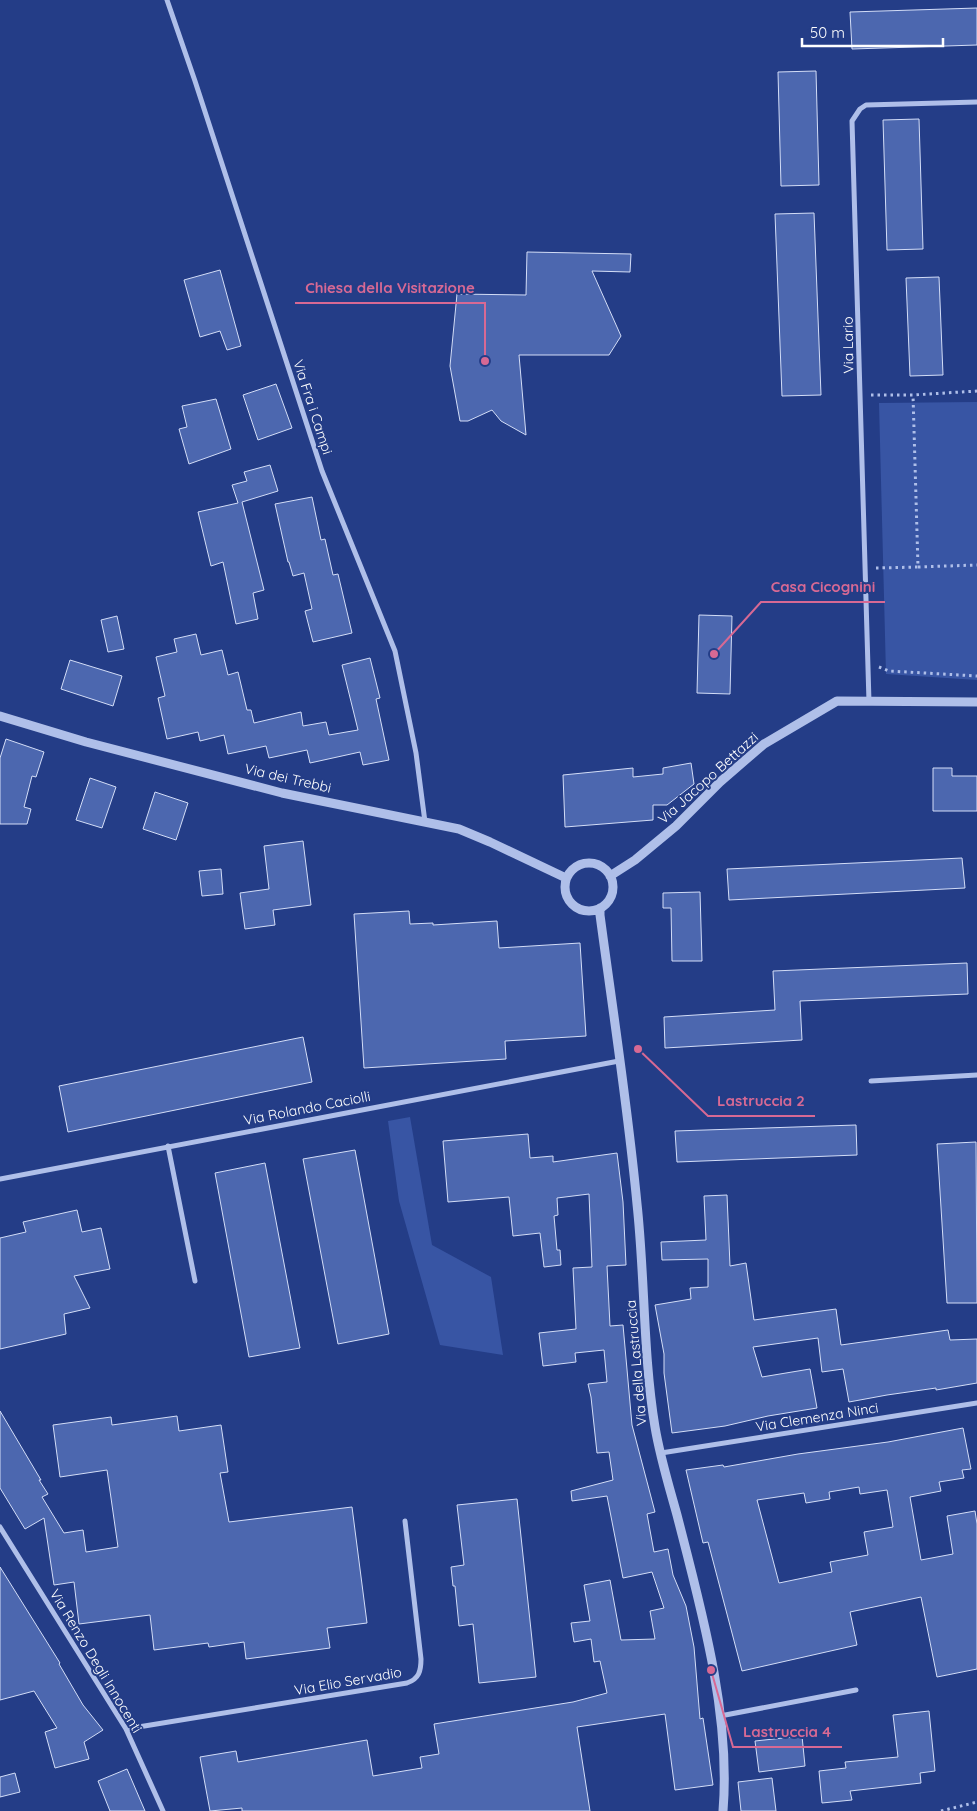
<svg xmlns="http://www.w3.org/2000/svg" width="977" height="1811" viewBox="0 0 977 1811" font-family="Quicksand,sans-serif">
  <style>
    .green { fill: #3855a4 }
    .building { fill: #4c67af; stroke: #d3ddf7; fill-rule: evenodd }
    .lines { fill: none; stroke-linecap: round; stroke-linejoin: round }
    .path { stroke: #afbfe9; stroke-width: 3; stroke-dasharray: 2.5 4; stroke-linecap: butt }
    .minor { stroke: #afbfe9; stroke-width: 5 }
    .tertiary { stroke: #afbfe9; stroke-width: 9 }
    .labels { text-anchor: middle; stroke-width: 4; stroke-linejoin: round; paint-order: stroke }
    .street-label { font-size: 14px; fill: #fff; stroke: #243d87 }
    .leader { fill: none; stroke: #d76994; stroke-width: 2 }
    .callout-dot { fill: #d76994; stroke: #243d87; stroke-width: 2 }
    .callout-label { font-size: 15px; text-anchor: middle; font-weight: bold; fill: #d76994; stroke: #243d87; stroke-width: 4; stroke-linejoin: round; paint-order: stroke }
  </style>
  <rect width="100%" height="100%" fill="#243d87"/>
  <path class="green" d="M 977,402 L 977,680 L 886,674 L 879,403 Z
    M 410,1117 L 432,1245 L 491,1277 L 503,1355 L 440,1345 L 399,1201 L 388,1121 Z"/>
  <path class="building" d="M 977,8 L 977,45 L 852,49 L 850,12 Z
    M 816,71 L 819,185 L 781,186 L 778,72 Z
    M 919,119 L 923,249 L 887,250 L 883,120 Z
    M 814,213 L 821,395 L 782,396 L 775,214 Z
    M 527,252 L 631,254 L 630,272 L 592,271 L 621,336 L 609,355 L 519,355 L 526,435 L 501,421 L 492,410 L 468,421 L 460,421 L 450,366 L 457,294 L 526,295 Z
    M 220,270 L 241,346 L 227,350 L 220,331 L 200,337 L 184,280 Z
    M 939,277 L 943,375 L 910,376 L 906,278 Z
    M 276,384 L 292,428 L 258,440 L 243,395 Z
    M 216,399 L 231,449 L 189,464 L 179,429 L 187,427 L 182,406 Z
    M 270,465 L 278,491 L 242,502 L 264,590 L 253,593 L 258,619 L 236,624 L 223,562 L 211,566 L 198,512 L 238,503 L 232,485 L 247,481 L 244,472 Z
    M 312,497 L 321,540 L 325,539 L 333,575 L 338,574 L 352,633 L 313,642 L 305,611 L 312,609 L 304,573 L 293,576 L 289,562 L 288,562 L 275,504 Z
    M 699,615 L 732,616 L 730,694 L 697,693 Z
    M 117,616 L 124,649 L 108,652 L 101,620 Z
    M 196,634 L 201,655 L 222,650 L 228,675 L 238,672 L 247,710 L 251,710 L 254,723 L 301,712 L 303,726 L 326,722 L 329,735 L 358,730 L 342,665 L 370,658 L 380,698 L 376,699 L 389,760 L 363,765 L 360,752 L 310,763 L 307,750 L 269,758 L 266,746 L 228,754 L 224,735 L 200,741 L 198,732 L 167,739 L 158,698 L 165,696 L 156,657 L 177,652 L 174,639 Z
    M 70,660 L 122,676 L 113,706 L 61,689 Z
    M 6,739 L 44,752 L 36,777 L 32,776 L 24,807 L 31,809 L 27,824 L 0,824 L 0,758 Z
    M 691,763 L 694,784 L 667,805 L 653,805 L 653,820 L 565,827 L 563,775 L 633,768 L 633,777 L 663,774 L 663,768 Z
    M 933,768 L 952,768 L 952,776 L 977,776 L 977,811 L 933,811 Z
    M 90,778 L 116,787 L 102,828 L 76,820 Z
    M 155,792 L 188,803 L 176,840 L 143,829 Z
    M 303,841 L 311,905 L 273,910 L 275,925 L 245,929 L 240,893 L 269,889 L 264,846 Z
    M 962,858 L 965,888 L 729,900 L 727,869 Z
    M 221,869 L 223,894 L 202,896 L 199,871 Z
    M 700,892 L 702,961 L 672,961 L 671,908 L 663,908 L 663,893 Z
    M 409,911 L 410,924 L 433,923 L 433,925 L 497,921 L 499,948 L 580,943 L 586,1036 L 505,1041 L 506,1059 L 364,1068 L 354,914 Z
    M 967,963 L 968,994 L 800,1001 L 802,1040 L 665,1048 L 664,1017 L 775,1010 L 773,971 Z
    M 303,1037 L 312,1082 L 68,1132 L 59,1086 Z
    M 856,1125 L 857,1155 L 677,1162 L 675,1131 Z
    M 528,1134 L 530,1158 L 553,1156 L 553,1162 L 617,1153 L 623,1202 L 626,1265 L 607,1266 L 610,1326 L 623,1325 L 632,1425 L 655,1512 L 647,1514 L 654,1552 L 668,1549 L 673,1575 L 686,1606 L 694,1647 L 700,1719 L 703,1718 L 713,1785 L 675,1790 L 665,1714 L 577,1727 L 590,1811 L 242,1811 L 242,1808 L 210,1811 L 200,1757 L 236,1751 L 238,1762 L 367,1740 L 373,1776 L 422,1768 L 420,1757 L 439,1754 L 434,1724 L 573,1702 L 607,1693 L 600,1661 L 594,1662 L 591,1639 L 574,1642 L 571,1623 L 590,1621 L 584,1585 L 610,1580 L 621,1640 L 655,1639 L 650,1611 L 664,1608 L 652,1572 L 623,1578 L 607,1496 L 572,1501 L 571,1491 L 613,1480 L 609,1452 L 597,1453 L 591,1397 L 588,1384 L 607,1382 L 604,1350 L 575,1353 L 576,1362 L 543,1366 L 539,1333 L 576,1329 L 573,1268 L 592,1267 L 589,1194 L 557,1198 L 558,1215 L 554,1216 L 557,1250 L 560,1250 L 561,1265 L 544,1267 L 540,1233 L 513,1236 L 509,1197 L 448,1202 L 443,1141 Z
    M 976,1142 L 977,1303 L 947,1303 L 937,1144 Z
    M 355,1150 L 389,1334 L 338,1344 L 303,1159 Z
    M 265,1163 L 300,1348 L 249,1357 L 215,1173 Z
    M 727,1195 L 730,1266 L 746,1263 L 754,1320 L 836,1309 L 841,1345 L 948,1330 L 950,1340 L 977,1339 L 977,1383 L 936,1390 L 936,1388 L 887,1395 L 849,1402 L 843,1369 L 822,1372 L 818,1338 L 753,1347 L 762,1377 L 810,1369 L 817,1408 L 768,1416 L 725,1426 L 672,1433 L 664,1373 L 664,1354 L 655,1305 L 691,1299 L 690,1288 L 708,1287 L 708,1259 L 662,1260 L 661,1242 L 706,1240 L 704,1196 Z
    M 77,1210 L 82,1232 L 101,1228 L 110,1269 L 74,1276 L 90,1308 L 64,1314 L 66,1334 L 0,1349 L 0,1238 L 26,1232 L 23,1222 Z
    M 0,1411 L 41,1480 L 39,1480 L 48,1494 L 42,1497 L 64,1533 L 83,1530 L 86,1552 L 118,1547 L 107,1470 L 60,1477 L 53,1425 L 111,1417 L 112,1425 L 177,1416 L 179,1431 L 221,1425 L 228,1472 L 220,1473 L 229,1522 L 352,1507 L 367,1623 L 327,1628 L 330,1648 L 246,1659 L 244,1642 L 209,1647 L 208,1643 L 154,1650 L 150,1615 L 79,1624 L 74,1582 L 54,1585 L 44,1518 L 25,1529 L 0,1488 Z
    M 963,1428 L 971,1469 L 962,1470 L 964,1478 L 939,1482 L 941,1491 L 910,1497 L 921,1560 L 953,1554 L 947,1516 L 975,1511 L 977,1524 L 977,1669 L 937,1677 L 921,1597 L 850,1612 L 857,1645 L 742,1671 L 708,1542 L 703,1543 L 686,1470 L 723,1465 L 724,1467 L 798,1454 L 888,1442 ZM 859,1487 L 860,1494 L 887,1490 L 893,1527 L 864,1532 L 868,1555 L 830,1562 L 832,1572 L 779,1583 L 757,1500 L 804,1493 L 806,1503 L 830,1499 L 829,1492 Z
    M 517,1499 L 536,1677 L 479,1683 L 473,1624 L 459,1626 L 455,1586 L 453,1586 L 451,1567 L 464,1565 L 457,1505 Z
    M 0,1567 L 60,1663 L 59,1664 L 83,1705 L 103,1730 L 84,1742 L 89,1759 L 55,1768 L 45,1732 L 57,1728 L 34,1691 L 0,1700 Z
    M 929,1711 L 935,1771 L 920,1773 L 921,1783 L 850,1791 L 852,1800 L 822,1803 L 819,1771 L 846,1768 L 845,1762 L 898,1757 L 893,1715 Z
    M 802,1736 L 805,1766 L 759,1772 L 755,1741 Z
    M 127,1769 L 145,1811 L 110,1811 L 98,1781 Z
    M 15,1773 L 20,1792 L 0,1797 L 0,1777 Z
    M 772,1778 L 776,1811 L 741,1811 L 738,1782 Z"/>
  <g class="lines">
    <path class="path" d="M 871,395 L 913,395 L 977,391
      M 918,567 L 977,565
      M 876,568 L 918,567 L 913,395
      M 879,667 L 889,671 L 977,676
      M 941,1811 L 977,1802"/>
    <path class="minor" d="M 167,0 L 195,81 L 322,471 L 395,651 L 416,753 L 425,822
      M 869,702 L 852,121 L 860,109 L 866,105 L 977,102
      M 871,1081 L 977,1075
      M 168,1146 L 195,1281
      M 0,1179 L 619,1061
      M 661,1453 L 977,1403
      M 0,1527 L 126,1729 L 163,1811
      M 720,1716 L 856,1690
      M 126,1729 L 407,1683 C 419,1679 421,1671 421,1659 L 405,1521"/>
    <path class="tertiary" d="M 0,716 L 86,742 L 282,793 L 459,829 L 490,842 L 566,878
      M565 887a24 24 0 1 1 48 0a24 24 0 1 1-48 0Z
      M 610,876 L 635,860 L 676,826 L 720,782 L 764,744 L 837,701 L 977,702
      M 600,908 L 600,915 C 613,1012 628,1108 637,1204 C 645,1277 643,1355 655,1427 C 660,1457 669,1486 677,1515 C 701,1608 731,1714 723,1811"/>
  </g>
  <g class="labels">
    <g class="street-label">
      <text transform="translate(848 345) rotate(-91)" y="5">Via Lario</text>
      <text transform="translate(313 407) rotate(72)" y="5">Via Fra i Campi</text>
      <text transform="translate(288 778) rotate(13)" y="5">Via dei Trebbi</text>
      <text transform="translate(708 778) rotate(-42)" y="5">Via Jacopo Bettazzi</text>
      <text transform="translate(307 1108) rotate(-11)" y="5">Via Rolando Caciolli</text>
      <text transform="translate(636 1363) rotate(-95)" y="5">Via della Lastruccia</text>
      <text transform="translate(817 1417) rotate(-9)" y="5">Via Clemenza Ninci</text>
      <text transform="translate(96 1661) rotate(59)" y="5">Via Renzo Degli Innocenti</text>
      <text transform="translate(348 1681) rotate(-10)" y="5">Via Elio Servadio</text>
    </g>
  </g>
  <path class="leader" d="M485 361L485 303H295M714 654L761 602H885M638 1049L708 1116H815M711 1670L733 1747H842"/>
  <g class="callout-dot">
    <circle cx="485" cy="361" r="5"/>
    <circle cx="714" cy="654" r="5"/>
    <circle cx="638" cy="1049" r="5"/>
    <circle cx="711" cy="1670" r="5"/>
  </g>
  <g class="callout-label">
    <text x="390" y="293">Chiesa della Visitazione</text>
    <text x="823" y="592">Casa Cicognini</text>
    <text x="761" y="1106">Lastruccia 2</text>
    <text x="787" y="1737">Lastruccia 4</text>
  </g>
  <path d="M802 38v8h141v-8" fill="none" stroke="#ffffff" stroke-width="2.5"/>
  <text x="810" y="38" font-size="15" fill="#ffffff" stroke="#243d87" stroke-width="4" paint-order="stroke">50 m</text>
</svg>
